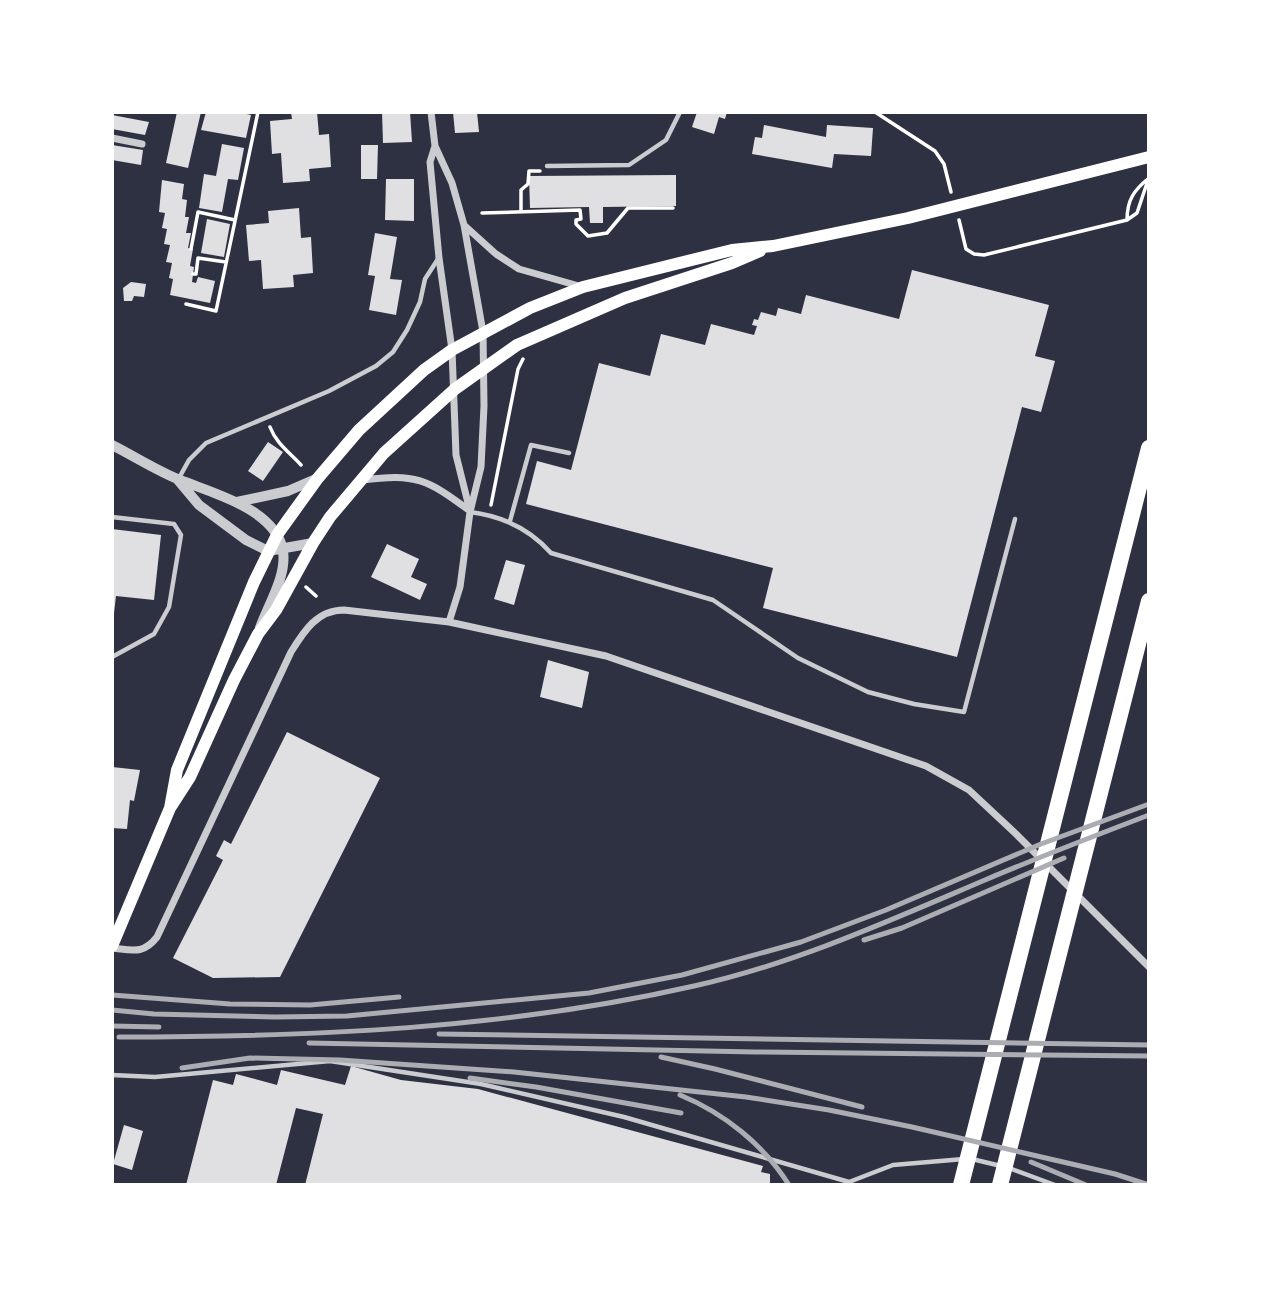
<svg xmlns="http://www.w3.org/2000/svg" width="1261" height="1297" viewBox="0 0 1261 1297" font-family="'Noto Sans',sans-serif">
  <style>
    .building { fill: #e0e0e3 }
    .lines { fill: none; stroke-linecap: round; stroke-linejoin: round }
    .path { stroke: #fff; stroke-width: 3.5 }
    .service { stroke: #caccd0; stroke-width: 4.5 }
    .minor { stroke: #caccd0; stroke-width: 7 }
    .tertiary { stroke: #caccd0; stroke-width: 10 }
    .secondary { stroke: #fff; stroke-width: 12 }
    .motorway { stroke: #fff; stroke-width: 16 }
    .rail { stroke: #abadb3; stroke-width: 5 }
  </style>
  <rect width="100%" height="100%" fill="#2d3142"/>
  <path class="building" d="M 177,112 L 201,112 L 188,168 L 166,163 Z
    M 206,112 L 238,112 L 251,115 L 246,138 L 201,130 Z
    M 291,112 L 317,112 L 319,135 L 329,134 L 331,167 L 309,169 L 310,181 L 283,183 L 281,153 L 272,154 L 270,121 L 292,119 Z
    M 382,112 L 410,112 L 412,142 L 383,143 Z
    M 453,112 L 477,112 L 479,132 L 455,133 Z
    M 697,112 L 727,112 L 725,119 L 719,117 L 714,134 L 692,127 Z
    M 112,115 L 149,122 L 145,135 L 112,129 Z
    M 764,125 L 826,137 L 827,125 L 873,128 L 871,156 L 834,154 L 832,168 L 752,154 L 755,137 L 762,138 Z
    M 222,144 L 244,148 L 238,180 L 228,179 L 222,212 L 199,208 L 204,174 L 216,176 Z
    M 112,145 L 143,150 L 141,165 L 112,160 Z
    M 361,145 L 378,145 L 377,179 L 361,179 Z
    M 676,175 L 676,206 L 603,207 L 603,223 L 590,223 L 589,207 L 530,208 L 529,176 Z
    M 386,179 L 414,179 L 414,221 L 385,220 Z
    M 162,180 L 184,184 L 182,199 L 187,200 L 185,217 L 189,217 L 186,233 L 191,233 L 188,248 L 193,249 L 190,266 L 194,267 L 192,282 L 196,283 L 198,277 L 215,281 L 210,303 L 170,295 L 173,279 L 169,278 L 172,263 L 166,262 L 170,245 L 164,244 L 167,229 L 162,228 L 165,213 L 159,212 Z
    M 299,208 L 301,238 L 311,237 L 313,273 L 293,275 L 294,287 L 263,289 L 261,260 L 249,261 L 246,225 L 269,223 L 268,211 Z
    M 207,219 L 230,224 L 224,257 L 201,253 Z
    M 375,233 L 397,237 L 390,279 L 402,280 L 396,315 L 369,310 L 375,276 L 368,275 Z
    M 912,270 L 1049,305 L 1035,356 L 1055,361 L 1041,412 L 1022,407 L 957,657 L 763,608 L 773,568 L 526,504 L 537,461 L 571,470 L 599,363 L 650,376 L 661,334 L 705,345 L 711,324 L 754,335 L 757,326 L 752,325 L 754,319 L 758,320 L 761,312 L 776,316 L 778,308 L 801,314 L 806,295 L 899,319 Z
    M 131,282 L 146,284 L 144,297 L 134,296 L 132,301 L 124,301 L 123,288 Z
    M 268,442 L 283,452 L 263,481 L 248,471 Z
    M 112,529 L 161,535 L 154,600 L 116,596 L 114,613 L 112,613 Z
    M 387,544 L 419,559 L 411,577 L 427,584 L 420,600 L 371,577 Z
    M 506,560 L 525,565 L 514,605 L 494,599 Z
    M 548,660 L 589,672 L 582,708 L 540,697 Z
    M 287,732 L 380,778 L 280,977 L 213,978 L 173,958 L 223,860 L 216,856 L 224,840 L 231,844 Z
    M 112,767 L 140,770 L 134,801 L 130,800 L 127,829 L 112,828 Z
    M 351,1066 L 401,1080 L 478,1089 L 763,1166 L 761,1172 L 770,1174 L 770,1185 L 305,1185 L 323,1114 L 296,1108 L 276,1185 L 186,1185 L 213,1080 L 233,1085 L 236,1074 L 277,1085 L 281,1070 L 345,1085 Z
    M 124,1125 L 143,1131 L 132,1170 L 113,1164 Z"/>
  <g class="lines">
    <path class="path" d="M 875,112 L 935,151 L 944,164 L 951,192
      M 521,211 L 521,190 L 528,184 L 529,171 L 540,171
      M 482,213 L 580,210 L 581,219 L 576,220 L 576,224 L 588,236 L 607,233 L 628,208 L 673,208
      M 959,220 L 966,249 L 974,254 L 984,255 L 1127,220 L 1137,213 L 1149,177
      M 1127,220 C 1127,200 1134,190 1149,178
      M 191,249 L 198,212 L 235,220
      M 193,274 L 196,274 L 198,258 L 226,262
      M 186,304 L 216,311 L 258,112
      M 270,427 C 276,443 289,452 301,465
      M 491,505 L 518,369 L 523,359
      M 306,587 L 316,596"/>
    <path class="service" d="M 547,166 L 629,165 L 666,140 L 680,112
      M 179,478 L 189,460 L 206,443 L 329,391 L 376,366 L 393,352 L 407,330 L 420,302 L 425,279 L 438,259
      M 470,512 C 502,516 529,528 551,553 L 713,600 L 798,658 L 868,692 L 914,704 L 964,712 L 1015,519
      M 112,517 L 174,524 L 181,535 L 169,607 L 154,634 L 112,657
      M 510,521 L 531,445 L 569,453
      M 112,1075 L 155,1077 L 330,1061 L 481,1084 L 624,1117 L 849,1182 L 893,1165 L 964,1159
      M 972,1159 L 1001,1166
      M 1009,1168 L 1055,1185"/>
    <path class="minor" d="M 431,112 L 435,146 L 452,183 L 464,225 L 483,332 L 484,406 L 481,467 L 470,512 L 460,587 L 449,622
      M 112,138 L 142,144
      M 435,146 L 430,162 L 439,258 L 452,350 L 456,455 L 470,511
      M 465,226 L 496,254 L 519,269 L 579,286
      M 362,480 C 416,473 427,479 470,511
      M 112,948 C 132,950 143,955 157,937 L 291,652 C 304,631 317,610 344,610 L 449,622 L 606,656 L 926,766 L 969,790 L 1016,834 L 1149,967"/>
    <path class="tertiary" d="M 112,445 C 134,456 157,471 180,480 C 212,493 276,509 283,551 C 287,576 268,605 260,628
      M 178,480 L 199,505 L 246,540 L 268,551 L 313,543
      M 237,502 L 288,491 L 318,478"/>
    <path class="secondary" d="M 170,808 L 177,770 L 254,582 L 277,535 L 318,478 L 359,430 L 424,370 L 452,350 L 530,308 L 583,287 L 732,250 L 773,246 L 908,218 L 1149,157
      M 112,946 L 170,808 L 190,777 L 234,680 L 258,634 L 276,610 L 313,543 L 330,517 L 384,453 L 455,389 L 517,345 L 625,298 L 732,263 L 760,251"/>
    <path class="motorway" d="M 961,1185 L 1149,448
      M 1000,1185 L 1149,601"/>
    <path class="rail" d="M 864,940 L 902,928 L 1064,858
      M 112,995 L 230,1004 L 310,1005 L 399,997
      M 112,1010 L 154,1014 L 275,1017 L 347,1016 L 589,993 L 682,975 L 801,942 L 886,910 L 1041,844 L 1149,804
      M 112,1026 L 159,1027
      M 439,1034 L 1149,1045
      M 119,1037 C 312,1037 505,1029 694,986 C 794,964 891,920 985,880 C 1039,857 1094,836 1149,815
      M 309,1043 L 755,1052 L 1149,1056
      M 661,1057 L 715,1069 L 862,1107
      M 182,1068 L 250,1058 L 340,1060 L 514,1072 L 746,1097 L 829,1110 L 912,1127 L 1115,1174 L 1149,1185
      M 470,1078 L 536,1087 L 681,1113
      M 680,1095 C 724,1113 764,1145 789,1185
      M 1031,1162 L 1086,1185"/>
  </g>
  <rect width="1261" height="1297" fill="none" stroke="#ffffff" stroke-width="228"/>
</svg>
